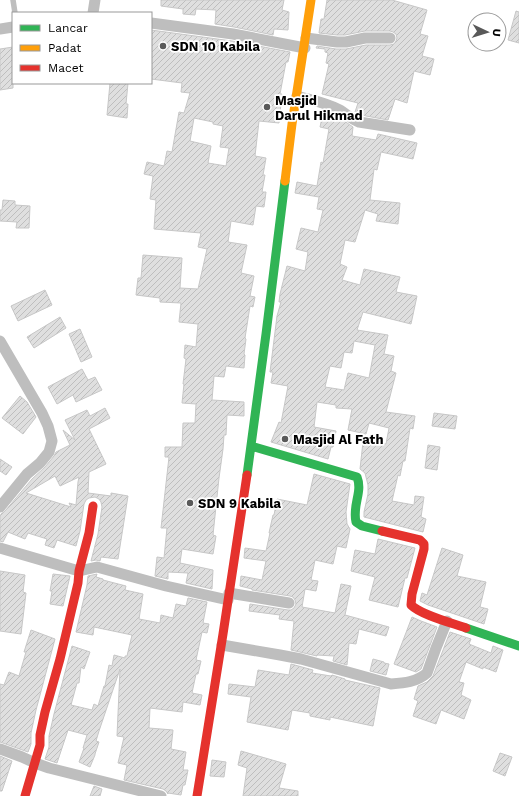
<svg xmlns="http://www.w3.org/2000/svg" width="519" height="796" viewBox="0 0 519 796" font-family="'Work Sans',sans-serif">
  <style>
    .building { fill: url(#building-hatch); stroke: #c7c7c7; fill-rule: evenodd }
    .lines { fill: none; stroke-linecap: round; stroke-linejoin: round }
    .lane { stroke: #bebebe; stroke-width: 5.5 }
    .street { stroke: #bebebe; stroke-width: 11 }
    .fast { stroke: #30b455; stroke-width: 9 }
    .slow { stroke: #ff9f0a; stroke-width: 9 }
    .jam { stroke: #e5322d; stroke-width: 9 }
    .poi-dot { fill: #595959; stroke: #fff; stroke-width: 1.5 }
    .labels { text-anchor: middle; stroke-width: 3.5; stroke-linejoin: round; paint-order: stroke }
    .poi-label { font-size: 13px; font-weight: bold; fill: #000; stroke: #fff; text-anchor: start }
  </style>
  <defs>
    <pattern id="building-hatch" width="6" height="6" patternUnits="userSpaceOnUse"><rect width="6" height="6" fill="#dfdfdf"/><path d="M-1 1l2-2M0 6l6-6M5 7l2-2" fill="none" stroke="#bebebe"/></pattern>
  </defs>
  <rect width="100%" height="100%" fill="#fff"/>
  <path class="building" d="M 161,0 L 284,0 L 282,10 L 289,12 L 288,30 L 274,29 L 273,35 L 234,27 L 215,24 L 216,10 L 196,9 L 195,15 L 183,14 L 183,9 L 161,6 Z
    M 327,0 L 392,0 L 427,10 L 420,34 L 428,36 L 422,56 L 434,59 L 430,75 L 414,71 L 407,103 L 395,99 L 388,120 L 366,116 L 355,112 L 358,103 L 322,94 L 329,64 L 326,63 L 328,53 L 325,52 L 325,49 L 316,48 L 317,46 L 336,49 L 346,49 L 366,45 L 390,45 L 394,44 L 396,41 L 397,38 L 396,34 L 393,32 L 390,31 L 365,31 L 345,35 L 337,35 L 319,33 L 321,19 L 324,19 Z
    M 516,11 L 519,12 L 519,43 L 508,40 Z
    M 151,30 L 232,41 L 290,52 L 288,62 L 286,62 L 280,94 L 282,94 L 279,123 L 259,121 L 255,156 L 266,158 L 263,175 L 265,175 L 262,192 L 266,192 L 264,207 L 256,206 L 253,225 L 231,221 L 228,242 L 247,245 L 241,273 L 254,276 L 250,296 L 255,297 L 253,307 L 250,306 L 245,338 L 246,339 L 244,354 L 245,355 L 244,368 L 226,366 L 224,377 L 214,376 L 212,400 L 244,402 L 244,416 L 227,415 L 226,435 L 224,435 L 223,449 L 219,478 L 213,535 L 216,536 L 213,554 L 182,549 L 180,563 L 213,570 L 212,589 L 186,583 L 188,573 L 168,572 L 168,579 L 155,576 L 157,557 L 164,558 L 167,528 L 161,528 L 169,457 L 165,457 L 165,447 L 182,447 L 183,423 L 195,423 L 196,404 L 182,403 L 184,384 L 183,384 L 186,359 L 184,358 L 185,345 L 196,347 L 198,324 L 179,322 L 181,303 L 160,302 L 160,298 L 136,295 L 138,278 L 141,278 L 143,255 L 182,258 L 180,288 L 198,289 L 207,249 L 198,247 L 201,233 L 154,229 L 156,200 L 150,199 L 153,176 L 144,174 L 147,162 L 164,166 L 167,151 L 172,152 L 179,112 L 184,113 L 190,93 L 181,92 L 182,83 L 151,79 ZM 194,118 L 213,122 L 213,124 L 223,126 L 220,147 L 229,148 L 226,166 L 208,163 L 211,146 L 190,141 Z
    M 13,47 L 13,88 L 0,90 L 0,49 Z
    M 110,83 L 128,83 L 126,104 L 128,104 L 127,118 L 107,115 Z
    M 323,113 L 337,116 L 353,127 L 352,136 L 376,140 L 378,134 L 417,143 L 413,159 L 381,152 L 377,170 L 374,169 L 370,200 L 400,203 L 398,224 L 376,221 L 378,214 L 365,210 L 355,242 L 345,240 L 340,264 L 347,267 L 342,280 L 360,285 L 364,269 L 400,277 L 396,292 L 417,296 L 411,324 L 363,312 L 357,330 L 388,335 L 384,354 L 394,356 L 391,371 L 396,373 L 386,412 L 415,416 L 413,429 L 410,428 L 405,461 L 403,461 L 400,476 L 398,475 L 392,501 L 414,505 L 415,496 L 424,497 L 421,517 L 426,519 L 423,532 L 364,517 L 364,512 L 368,494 L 368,485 L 365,473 L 360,469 L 363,442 L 386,444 L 389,428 L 369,423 L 366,434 L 348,430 L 352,409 L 336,408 L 336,405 L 317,402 L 314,427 L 336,431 L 333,447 L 331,447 L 328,459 L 271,442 L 279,422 L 281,423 L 288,386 L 271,383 L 273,372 L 270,372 L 277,316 L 281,302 L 279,302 L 280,294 L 287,266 L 305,271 L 308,252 L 296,249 L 301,228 L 318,232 L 323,210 L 317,209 L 319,197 L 295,193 L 297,182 L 317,186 L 321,162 L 323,163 L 329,129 L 320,127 ZM 354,341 L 375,345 L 369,378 L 348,373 L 344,390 L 325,387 L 330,366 L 341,368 L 344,352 L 352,353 Z
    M 3,200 L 15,201 L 15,205 L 30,206 L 29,228 L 16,228 L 17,222 L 0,221 L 0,210 L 2,210 Z
    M 45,290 L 52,305 L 18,321 L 11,306 Z
    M 60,317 L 66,328 L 34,348 L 27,337 Z
    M 80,329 L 92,357 L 81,362 L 69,334 Z
    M 82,369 L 88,380 L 95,377 L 102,390 L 76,402 L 73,395 L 57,404 L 48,387 Z
    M 20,396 L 27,402 L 36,417 L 23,434 L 2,418 Z
    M 105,408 L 110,418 L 89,429 L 106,464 L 89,472 L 88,493 L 111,496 L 111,493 L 128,496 L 118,559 L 101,557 L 100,561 L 96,560 L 91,561 L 98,534 L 102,507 L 101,502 L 99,499 L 95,497 L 89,498 L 86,500 L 84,504 L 80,531 L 76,546 L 57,540 L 54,548 L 45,545 L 47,539 L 28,533 L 25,539 L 8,532 L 3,542 L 0,541 L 0,517 L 1,514 L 5,511 L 32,479 L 45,467 L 54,456 L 56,452 L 70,445 L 63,430 L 75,440 L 65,420 L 87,410 L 90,416 ZM 55,476 L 60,486 L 79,477 L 78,482 L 76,505 L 69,503 L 71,507 L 26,493 Z
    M 434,413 L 457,416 L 455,429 L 432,426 Z
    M 428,445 L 440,447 L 437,470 L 425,468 Z
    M 0,459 L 12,467 L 6,475 L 0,471 Z
    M 314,474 L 350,484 L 346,512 L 347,524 L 350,529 L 346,548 L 337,546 L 333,564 L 315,560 L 311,580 L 318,581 L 316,591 L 305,589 L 302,607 L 335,613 L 341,584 L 351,586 L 345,615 L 389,627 L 386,636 L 359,629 L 356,644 L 349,643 L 347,665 L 333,661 L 334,656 L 317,655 L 317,656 L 291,650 L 294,621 L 279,619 L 280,615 L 249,611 L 250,604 L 288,610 L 291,610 L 294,608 L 296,604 L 295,600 L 293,597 L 290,596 L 252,590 L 252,589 L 240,586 L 241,576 L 262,580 L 266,561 L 244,558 L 245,548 L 266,551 L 270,533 L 269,533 L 273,515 L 274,515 L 277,499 L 307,505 Z
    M 378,539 L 415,548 L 407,578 L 405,578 L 398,607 L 369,600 L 375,577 L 351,571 L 355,550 L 375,554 Z
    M 442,548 L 463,555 L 457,576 L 486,582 L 480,607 L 488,609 L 484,624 L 428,605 L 420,601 L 422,593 L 427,595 Z
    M 0,571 L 25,575 L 23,592 L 26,593 L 21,634 L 0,631 Z
    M 53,574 L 70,576 L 63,606 L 50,604 L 52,591 L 50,591 Z
    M 97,574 L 96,577 L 103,579 L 103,580 L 126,586 L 125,590 L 143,594 L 139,619 L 160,623 L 161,615 L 173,618 L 176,604 L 186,606 L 188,598 L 207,602 L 203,623 L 209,624 L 207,633 L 202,632 L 196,660 L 201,661 L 198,674 L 196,674 L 192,693 L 202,695 L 200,705 L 183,702 L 182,712 L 150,708 L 149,728 L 173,730 L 171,749 L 186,752 L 183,770 L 188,770 L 185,785 L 183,785 L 181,795 L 168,793 L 168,794 L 166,791 L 163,789 L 124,780 L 127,765 L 118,763 L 124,737 L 117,736 L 120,669 L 99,731 L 96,741 L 99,742 L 95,754 L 95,755 L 90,767 L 79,762 L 84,748 L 83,748 L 87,735 L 68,730 L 57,763 L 45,759 L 49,747 L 49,736 L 54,714 L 72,646 L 90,652 L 84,669 L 81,667 L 79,683 L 77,683 L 71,705 L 92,710 L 94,704 L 98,706 L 104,686 L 105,686 L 109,665 L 112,666 L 114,655 L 125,658 L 125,656 L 127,656 L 132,635 L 94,627 L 93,635 L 76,632 L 87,585 L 88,576 Z
    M 412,617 L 421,621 L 437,627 L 421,669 L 416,672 L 394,664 Z
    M 31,630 L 55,639 L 36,710 L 31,733 L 31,744 L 28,752 L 0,742 L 0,684 L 4,685 L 9,672 L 19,676 L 26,652 L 24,652 Z
    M 450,632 L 471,639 L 469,644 L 491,653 L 493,646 L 503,650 L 496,672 L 483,667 L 483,669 L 466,662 L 459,682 L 464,683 L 461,695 L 471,700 L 464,719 L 441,710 L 436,724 L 413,716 L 418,701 L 414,699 L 418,686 L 427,682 L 433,676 Z
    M 373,659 L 384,662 L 384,663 L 389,664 L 386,675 L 370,671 Z
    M 291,664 L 313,670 L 312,673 L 331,676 L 332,675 L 345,679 L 345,680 L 380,688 L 373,726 L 330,717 L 330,720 L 310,716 L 310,713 L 292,710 L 288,730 L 247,722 L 251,697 L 228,694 L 229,684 L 255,687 L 258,670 L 289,675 Z
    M 241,751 L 286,764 L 279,788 L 298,791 L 298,796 L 243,796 L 247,768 L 238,765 Z
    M 500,753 L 512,757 L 505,776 L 493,771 Z
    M 0,756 L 12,761 L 2,791 L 0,791 Z
    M 212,760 L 226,762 L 224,777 L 210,776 Z
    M 94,786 L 102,789 L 100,796 L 90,796 Z"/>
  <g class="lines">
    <path class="lane" d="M 13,0 L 15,13"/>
    <path class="street" d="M 93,13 L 95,0
      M 151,23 L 233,34 L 305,48
      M 0,29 L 13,27
      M 306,38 L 337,42 L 346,42 L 365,38 L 390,38
      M 297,96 C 311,100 327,103 340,110 C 346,114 351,119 359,122 L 410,130
      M 0,341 L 42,413 L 48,426 L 52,441 L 49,452 L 40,463 L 27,474 L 0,507
      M 0,548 L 79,571 L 97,567 L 166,586 L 228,600
      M 229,593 L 289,603
      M 222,645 L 280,655 L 301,659 L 391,684 C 404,683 417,682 427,673 L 436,648 L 447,621
      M 0,749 L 22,757 L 35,763 L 49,768 L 161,796"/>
    <path class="fast" d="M 251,446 L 357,477 C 363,492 352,505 356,522 L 362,526 L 382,531
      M 247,475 L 266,334 L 285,181
      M 466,628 L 519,646"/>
    <path class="slow" d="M 285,181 L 292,124 L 311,0"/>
    <path class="jam" d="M 382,531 L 420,540 L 424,544 L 424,549 L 412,594 L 411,605 C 421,615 452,623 466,628
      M 25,796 L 40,745 L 40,735 L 45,712 L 60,659 L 78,583 L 79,571 L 89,533 L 93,506
      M 197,796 L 223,634 L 247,475"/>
  </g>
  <g class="poi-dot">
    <circle cx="163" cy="46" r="4"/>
    <circle cx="267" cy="107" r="4"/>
    <circle cx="285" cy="439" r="4"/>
    <circle cx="190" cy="503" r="4"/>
  </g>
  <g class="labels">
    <g class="poi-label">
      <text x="171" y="51">SDN 10 Kabila</text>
      <text x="275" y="105">Masjid<tspan x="275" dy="15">Darul Hikmad</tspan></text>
      <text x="293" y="444">Masjid Al Fath</text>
      <text x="198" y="508">SDN 9 Kabila</text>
    </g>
  </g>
  <rect x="12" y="12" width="140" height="72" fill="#ffffff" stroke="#999999"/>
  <rect x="20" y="25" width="20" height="6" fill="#30b455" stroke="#999999"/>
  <text x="48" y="32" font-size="12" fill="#000000">Lancar</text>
  <rect x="20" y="45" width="20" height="6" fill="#ff9f0a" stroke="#999999"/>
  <text x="48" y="52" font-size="12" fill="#000000">Padat</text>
  <rect x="20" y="65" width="20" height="6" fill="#e5322d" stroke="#999999"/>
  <text x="48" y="72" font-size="12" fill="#000000">Macet</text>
  <g transform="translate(487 32) rotate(94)"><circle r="19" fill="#ffffff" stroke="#999999"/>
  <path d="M0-3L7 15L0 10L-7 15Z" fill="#595959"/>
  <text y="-6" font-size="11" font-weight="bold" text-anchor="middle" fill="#000000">U</text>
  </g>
</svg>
